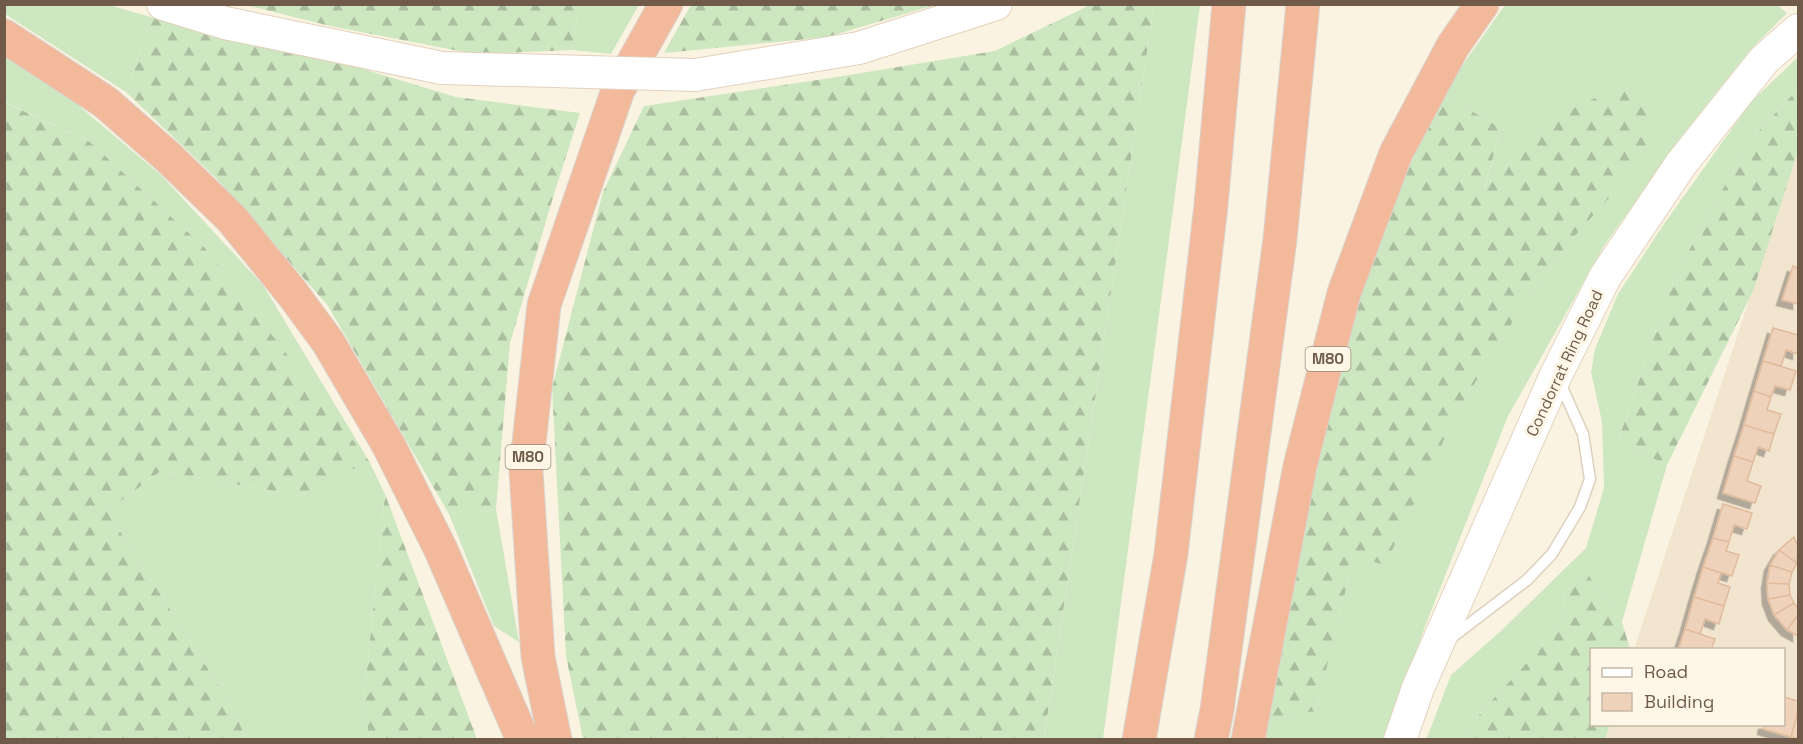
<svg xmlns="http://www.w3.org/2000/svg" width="1803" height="744" viewBox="0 0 1803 744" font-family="'Space Grotesk',sans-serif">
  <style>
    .residential { fill: #f2e5d0 }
    .grass { fill: #cde7c1 }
    .forest { fill: url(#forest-firs) }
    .building { fill: #eed3ba; stroke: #e0bb9c; stroke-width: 1.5; filter: url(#shadow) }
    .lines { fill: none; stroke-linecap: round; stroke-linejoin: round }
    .lane-casing { stroke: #ded0be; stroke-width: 13 }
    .secondary-casing { stroke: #e3d1bc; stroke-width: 34 }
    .highway-casing { stroke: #dad4d0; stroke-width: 35 }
    .lane { stroke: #fff; stroke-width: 10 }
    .secondary { stroke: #fff; stroke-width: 32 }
    .highway { stroke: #f2b99b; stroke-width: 33 }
    .secondary-bridge-casing { stroke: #e3d1bc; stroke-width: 34; stroke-linecap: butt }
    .secondary-bridge { stroke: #fff; stroke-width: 32 }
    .labels { text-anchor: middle; stroke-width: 6; stroke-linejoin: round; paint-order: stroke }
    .shield { fill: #fef7e7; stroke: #9b8a79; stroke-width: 1.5 }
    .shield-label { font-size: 15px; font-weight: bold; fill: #705b4a }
    .street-label { font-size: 16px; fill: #705b4a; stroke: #fef7e7 }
  </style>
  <defs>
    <pattern id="forest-firs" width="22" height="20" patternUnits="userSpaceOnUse" patternTransform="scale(1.5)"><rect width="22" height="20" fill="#cde7c1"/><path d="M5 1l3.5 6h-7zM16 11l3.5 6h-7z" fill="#abbe9f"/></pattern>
    <filter id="shadow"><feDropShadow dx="-5.5" dy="5.5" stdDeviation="0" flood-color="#0004"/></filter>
  </defs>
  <rect width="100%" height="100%" fill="#fbf3e1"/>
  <path class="residential" d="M 1798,151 L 1798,739 L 1605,740 L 1610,725 L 1784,724 L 1784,650 L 1634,649 Z"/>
  <path class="grass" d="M 4,5 L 109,5 L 151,17 L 126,92 L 5,14 Z
    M 579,5 L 639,5 L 611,54 L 572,50 Z
    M 1154,5 L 1200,5 L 1103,739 L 1044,740 Z
    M 1505,5 L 1777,5 L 1787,13 L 1751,49 L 1677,142 L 1604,246 L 1508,416 L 1428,619 L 1383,739 L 1260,740 L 1264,720 L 1316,711 L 1354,556 L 1457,412 L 1527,299 L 1579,231 L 1556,117 L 1484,191 L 1501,128 L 1442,94 Z
    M 4,50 L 22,58 L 161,175 L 263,285 L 369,461 L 385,494 L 364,699 L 369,739 L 246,739 L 233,708 L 107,511 L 161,471 L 301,496 L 368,461 L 205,248 L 90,142 L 5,102 Z
    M 1798,57 L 1798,89 L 1750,140 L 1675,276 L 1618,441 L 1667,465 L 1622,622 L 1586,572 L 1565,593 L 1561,626 L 1481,712 L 1464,739 L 1426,740 L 1451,675 L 1502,630 L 1586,548 L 1604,488 L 1602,422 L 1591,372 L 1595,349 L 1618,294 L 1664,224 L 1751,102 Z
    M 496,509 L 519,642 L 494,626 L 449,514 Z"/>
  <path class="forest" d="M 246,5 L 579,5 L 572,50 L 475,54 L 330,26 Z
    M 691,5 L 691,4 L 935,5 L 827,37 L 664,53 Z
    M 1090,5 L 1154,5 L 1044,739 L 583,739 L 566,656 L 552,388 L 603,192 L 644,106 L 837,77 L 995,51 Z
    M 151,17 L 333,60 L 456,97 L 580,113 L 554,194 L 510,343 L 496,509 L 449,514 L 328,306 L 215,177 L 126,92 Z
    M 1618,87 L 1653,106 L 1649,154 L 1579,231 L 1527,299 L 1457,412 L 1385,565 L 1354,556 L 1316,711 L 1264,720 L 1338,357 L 1399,189 L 1442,94 L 1501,128 L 1484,190 L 1556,117 Z
    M 1798,89 L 1798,151 L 1753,291 L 1667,465 L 1618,441 L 1675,276 L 1750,140 Z
    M 4,102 L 90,142 L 205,248 L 369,461 L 301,496 L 161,471 L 107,511 L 233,708 L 246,739 L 5,739 Z
    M 385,494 L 477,739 L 369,739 L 364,699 Z
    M 1586,572 L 1622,622 L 1630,649 L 1592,650 L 1592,724 L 1610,725 L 1605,739 L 1464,739 L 1481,712 L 1561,626 L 1565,593 Z"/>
  <path class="building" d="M 1793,266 L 1798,268 L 1798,304 L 1782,300 Z
    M 1773,328 L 1798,335 L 1798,354 L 1786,350 L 1781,366 L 1763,361 Z
    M 1763,361 L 1796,371 L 1790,390 L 1775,386 L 1771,397 L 1754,391 Z
    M 1754,391 L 1771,397 L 1767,410 L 1781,414 L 1774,434 L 1744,425 Z
    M 1744,425 L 1774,434 L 1769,451 L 1758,447 L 1753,462 L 1734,456 Z
    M 1734,456 L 1753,462 L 1747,481 L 1761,486 L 1755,503 L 1723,493 Z
    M 1723,504 L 1752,513 L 1747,529 L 1734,525 L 1729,542 L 1713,538 Z
    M 1794,537 L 1798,546 L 1797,563 L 1779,550 Z
    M 1713,538 L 1729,542 L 1726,551 L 1739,555 L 1732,576 L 1703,567 Z
    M 1779,550 L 1797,563 L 1792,572 L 1770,565 Z
    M 1770,565 L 1792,572 L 1789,584 L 1767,583 Z
    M 1703,567 L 1721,573 L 1718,583 L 1730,587 L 1724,606 L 1694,597 Z
    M 1767,583 L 1789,584 L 1790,595 L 1768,599 Z
    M 1790,595 L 1794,603 L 1774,615 L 1768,599 Z
    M 1694,597 L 1724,606 L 1719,624 L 1705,619 L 1700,634 L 1685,629 Z
    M 1794,603 L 1798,608 L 1798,615 L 1787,630 L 1774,615 Z
    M 1798,615 L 1798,636 L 1787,630 Z
    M 1685,629 L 1715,639 L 1711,650 L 1678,650 Z
    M 1784,697 L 1798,701 L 1798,711 L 1791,737 L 1763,729 L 1764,724 L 1784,724 Z
    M 1798,711 L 1798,739 L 1791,737 Z"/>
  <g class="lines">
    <g class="lane-casing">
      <path id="lane" d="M 1451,638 L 1527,580 L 1552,554 L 1580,507 L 1590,479 L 1583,434 L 1560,383"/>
    </g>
    <g class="secondary-casing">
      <path id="secondary" d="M 163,4 L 225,23 L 442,68
        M 695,75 L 859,48 L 996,4
        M 1400,740 L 1418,688 L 1556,375 L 1605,277 L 1681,164 L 1764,60 L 1798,30"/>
    </g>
    <g class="highway-casing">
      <path id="highway" d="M 4,36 L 105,102 L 168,157 L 232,219 L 292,293 L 328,342 L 389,446 L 441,550 L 523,740
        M 555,740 L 538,657 L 526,471 L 544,305 L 618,90 L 666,4
        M 1139,740 L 1171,554 L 1211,205 L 1229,4
        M 1211,740 L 1217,710 L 1280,239 L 1303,4
        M 1248,740 L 1300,466 L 1344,293 L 1396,153 L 1453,46 L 1482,4"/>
    </g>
    <use href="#lane" class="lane"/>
    <use href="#secondary" class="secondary"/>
    <use href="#highway" class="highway"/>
    <g class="secondary-bridge-casing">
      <path id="secondary-bridge" d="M 442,68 L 695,75"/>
    </g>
    <use href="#secondary-bridge" class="secondary-bridge"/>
  </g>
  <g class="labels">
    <g class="shield">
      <rect x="1305.5" y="347" width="45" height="24" rx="4.5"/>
      <rect x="505.5" y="445" width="45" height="24" rx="4.5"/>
    </g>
    <g class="shield-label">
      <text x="1328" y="364">M80</text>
      <text x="528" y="462">M80</text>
    </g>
    <g class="street-label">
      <text transform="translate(1564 363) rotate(-65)" y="6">Condorrat Ring Road</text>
    </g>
  </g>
  <rect width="1803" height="744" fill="none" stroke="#705b4a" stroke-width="12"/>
  <rect x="1590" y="648" width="195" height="78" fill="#fef7e7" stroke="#c5b9a8" stroke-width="1.5"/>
  <rect x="1602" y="668" width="30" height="9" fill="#ffffff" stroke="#c5b9a8" stroke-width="1.5"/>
  <text x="1644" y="678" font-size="18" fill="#705b4a">Road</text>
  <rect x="1602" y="693" width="30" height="18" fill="#eed3ba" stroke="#c5b9a8" stroke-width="1.5"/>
  <text x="1644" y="708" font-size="18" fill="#705b4a">Building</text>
</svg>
